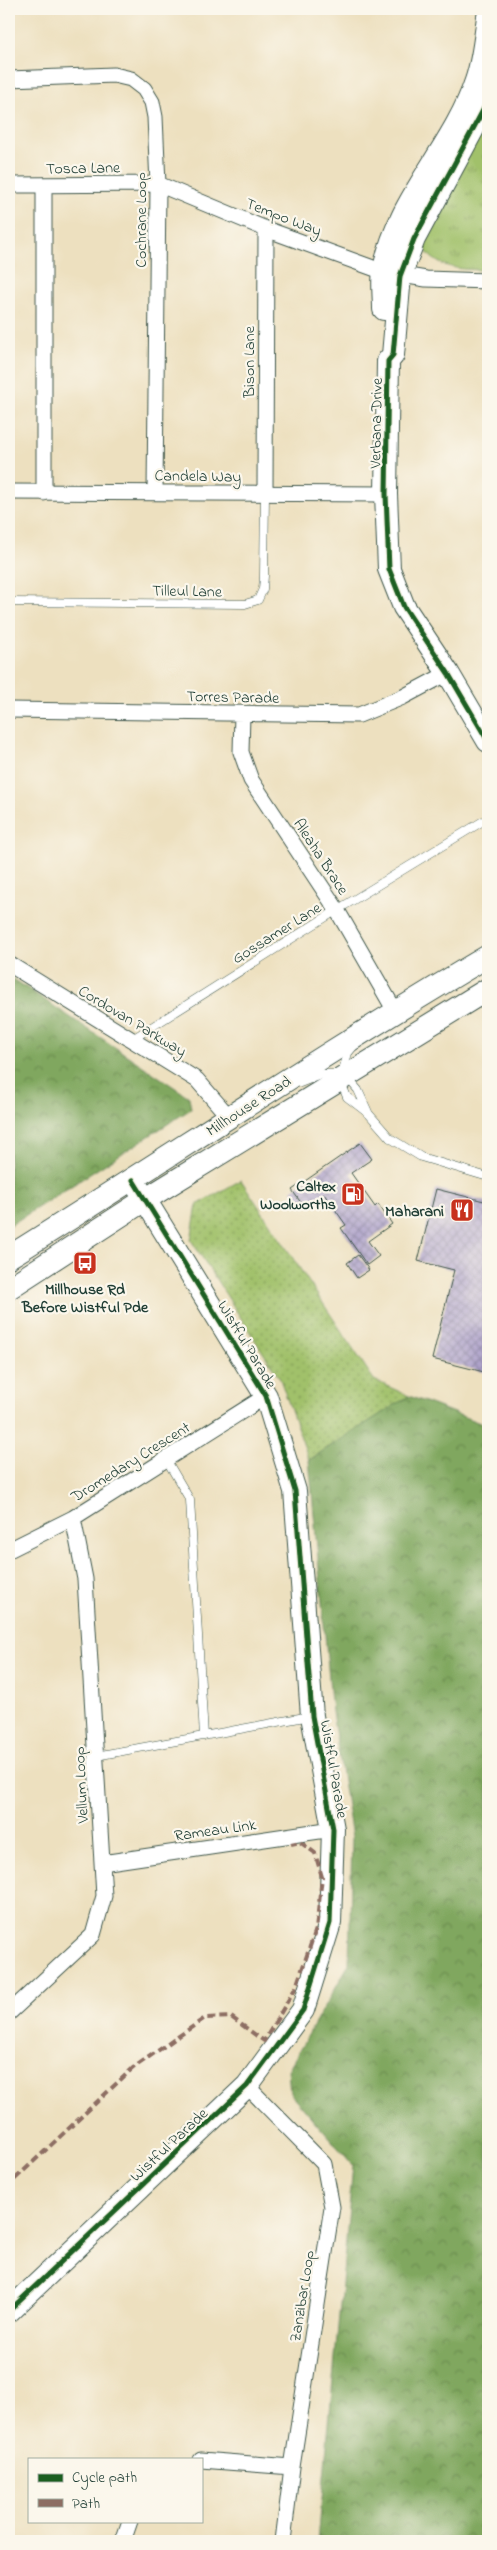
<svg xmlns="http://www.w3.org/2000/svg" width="497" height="2550" viewBox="0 0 497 2550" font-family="'Indie Flower',sans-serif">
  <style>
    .grass { fill: url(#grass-dots); stroke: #607f4f }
    .forest { fill: url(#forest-crowns); stroke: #507249 }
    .park { fill: url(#park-tufts); stroke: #607f4f }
    .building { fill: url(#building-cross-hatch) }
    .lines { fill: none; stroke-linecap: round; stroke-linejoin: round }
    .lane-casing { stroke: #3e5549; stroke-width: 9 }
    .street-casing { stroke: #3e5549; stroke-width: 17 }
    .secondary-casing { stroke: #3e5549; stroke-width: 24 }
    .lane { stroke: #fff; stroke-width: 8 }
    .street { stroke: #fff; stroke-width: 15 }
    .secondary { stroke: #fff; stroke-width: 22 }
    .quiet { stroke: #8d6e63; stroke-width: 4; stroke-dasharray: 8 4; stroke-linecap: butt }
    .cycleway-casing { stroke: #fbf7ec; stroke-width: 8 }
    .cycleway { stroke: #1b5e20; stroke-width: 5 }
    .labels { text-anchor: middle; stroke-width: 4.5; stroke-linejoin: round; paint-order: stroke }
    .street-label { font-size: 16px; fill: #1f3d34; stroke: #fbf7ec }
    .poi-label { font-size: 16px; font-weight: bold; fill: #1f3d34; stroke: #fbf7ec; text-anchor: end }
  </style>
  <defs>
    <pattern id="grass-dots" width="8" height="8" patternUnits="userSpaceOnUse" patternTransform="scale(1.25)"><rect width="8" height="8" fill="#a1c16a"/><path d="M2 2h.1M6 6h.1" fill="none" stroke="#839e58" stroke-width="1.8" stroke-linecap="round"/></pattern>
    <pattern id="forest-crowns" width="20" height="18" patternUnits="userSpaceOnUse" patternTransform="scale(1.25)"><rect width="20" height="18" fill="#80a75e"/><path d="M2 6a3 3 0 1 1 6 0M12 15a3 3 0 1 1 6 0" fill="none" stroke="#68894e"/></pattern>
    <pattern id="park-tufts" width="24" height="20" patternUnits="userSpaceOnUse" patternTransform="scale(1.25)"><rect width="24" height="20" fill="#a1c16a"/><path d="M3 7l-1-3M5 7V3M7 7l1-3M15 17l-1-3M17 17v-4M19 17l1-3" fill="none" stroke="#839e58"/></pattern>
    <pattern id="building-cross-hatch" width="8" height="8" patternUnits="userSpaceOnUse" patternTransform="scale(1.25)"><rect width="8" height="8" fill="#aea2cb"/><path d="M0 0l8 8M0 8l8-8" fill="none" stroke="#8d85a6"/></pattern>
  </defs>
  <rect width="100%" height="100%" fill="#fbf7ec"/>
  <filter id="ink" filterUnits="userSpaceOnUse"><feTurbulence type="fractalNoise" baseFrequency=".02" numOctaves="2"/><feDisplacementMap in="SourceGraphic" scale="10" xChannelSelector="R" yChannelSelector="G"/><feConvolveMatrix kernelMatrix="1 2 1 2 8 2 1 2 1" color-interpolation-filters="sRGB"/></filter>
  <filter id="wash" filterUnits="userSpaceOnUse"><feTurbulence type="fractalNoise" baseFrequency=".0096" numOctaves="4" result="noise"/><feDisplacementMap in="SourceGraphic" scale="20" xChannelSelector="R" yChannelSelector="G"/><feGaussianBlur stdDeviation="1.12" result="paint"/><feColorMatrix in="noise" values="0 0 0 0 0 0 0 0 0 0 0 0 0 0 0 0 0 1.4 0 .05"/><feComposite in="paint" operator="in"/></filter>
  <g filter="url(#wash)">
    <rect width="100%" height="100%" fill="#ede0bf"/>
    <path class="grass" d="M 241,1180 L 374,1380 L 409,1396 L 309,1460 L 280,1379 L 191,1240 L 197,1205 Z"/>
    <path class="forest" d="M 9,976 L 189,1097 L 191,1109 L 9,1226 Z
      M 409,1396 L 488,1426 L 488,2541 L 318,2541 L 353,2165 L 290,2093 L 288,2070 L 349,1964 L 352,1837 L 332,1712 L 309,1460 Z"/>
    <path class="park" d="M 488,113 L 488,270 C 461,270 428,269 421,239 Z"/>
    <g id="blocks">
      <path class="building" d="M 360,1143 L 372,1159 L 351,1173 L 375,1207 L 378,1204 L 392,1224 L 368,1241 L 379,1256 L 367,1265 L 341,1228 L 346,1225 L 324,1194 L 304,1207 L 292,1190 Z
        M 436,1189 L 488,1202 L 488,1373 L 432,1359 L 454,1270 L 418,1261 Z
        M 358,1255 L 369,1270 L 357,1278 L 347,1263 Z"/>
    </g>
  </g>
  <g filter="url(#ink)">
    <use href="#blocks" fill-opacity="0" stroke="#3e5549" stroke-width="1"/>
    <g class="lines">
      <g class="lane-casing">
        <path id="lane" d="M 9,602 L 245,604 L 258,600 L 263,589 L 264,576 L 265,494
          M 131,1040 L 337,910 L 488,818
          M 353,1047 L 348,1053 L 340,1080 L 347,1097 L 369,1114 L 390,1138 L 421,1157 L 488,1177
          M 347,1077 L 358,1090 L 368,1112
          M 300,1083 L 323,1074 L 337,1074
          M 166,1459 L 190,1500 L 204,1736
          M 96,1756 L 310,1716"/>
      </g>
      <g class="street-casing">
        <path id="street" d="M 9,79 L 114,75 L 131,79 L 144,89 L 152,102 L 155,117 L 158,184 L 155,492
          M 9,185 L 158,184 L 266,229 L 384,272 L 426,279 L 488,281
          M 9,492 L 386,494
          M 44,493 L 44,185
          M 265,494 L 266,229
          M 9,710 L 359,715 L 403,697 L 448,673
          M 242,714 L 241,752 L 251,780 L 337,910 L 395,1011
          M 9,964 L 197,1080 L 229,1117
          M 9,1550 L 73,1518 L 266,1396
          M 102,1863 L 333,1829
          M 9,2013 L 93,1935 L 104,1896 L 85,1579 L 73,1518
          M 247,2086 L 324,2164 L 332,2207 L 292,2467 L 283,2541
          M 201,2460 L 292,2467
          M 123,2541 L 130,2521"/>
      </g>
      <g class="secondary-casing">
        <path id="secondary" d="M 488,101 L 414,239 L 400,276 L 393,355 L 388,361 L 386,494 L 389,569 L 404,607 L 448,673 L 488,741
          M 384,309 C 384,297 382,283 384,271 C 396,200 454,148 476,81 C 483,61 485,38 488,17
          M 9,1257 C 169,1157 326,1052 488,956
          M 9,1288 L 146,1199 L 488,989
          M 9,2311 L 247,2086 L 303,2010 L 330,1923 L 333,1829 L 312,1716 L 295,1491 L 266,1396 L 133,1180"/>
      </g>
      <use href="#lane" class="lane"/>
      <use href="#street" class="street"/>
      <use href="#secondary" class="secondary"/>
      <path class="quiet" d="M 9,2175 L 15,2179 L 9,2185
        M 15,2179 L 133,2068 L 205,2018 L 231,2017 L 264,2041 L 296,1987 L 316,1929 L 322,1877 L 315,1853 L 300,1842 L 291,1844"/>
      <g class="cycleway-casing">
        <path id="cycleway" d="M 488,101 L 414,239 L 400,276 L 393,355 L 388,361 L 386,494 L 389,569 L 404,607 L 448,673 L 488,741
          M 9,2311 L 247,2086 L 303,2010 L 330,1923 L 333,1829 L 312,1716 L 295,1491 L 266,1396 L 133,1180"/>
      </g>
      <use href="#cycleway" class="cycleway"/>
    </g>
  </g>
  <defs>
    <g id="fuel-square" transform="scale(1.25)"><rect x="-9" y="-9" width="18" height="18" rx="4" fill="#c8321e" stroke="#fbf7ec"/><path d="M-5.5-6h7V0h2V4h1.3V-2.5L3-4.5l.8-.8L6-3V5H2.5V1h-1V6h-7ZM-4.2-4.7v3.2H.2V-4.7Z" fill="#fff"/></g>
    <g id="restaurant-square" transform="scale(1.25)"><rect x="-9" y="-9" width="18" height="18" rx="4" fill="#c8321e" stroke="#fbf7ec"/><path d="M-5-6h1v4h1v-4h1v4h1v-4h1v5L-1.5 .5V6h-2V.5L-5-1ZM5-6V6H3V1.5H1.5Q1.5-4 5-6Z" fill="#fff"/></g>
    <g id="bus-square" transform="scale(1.25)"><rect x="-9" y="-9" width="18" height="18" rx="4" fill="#c8321e" stroke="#fbf7ec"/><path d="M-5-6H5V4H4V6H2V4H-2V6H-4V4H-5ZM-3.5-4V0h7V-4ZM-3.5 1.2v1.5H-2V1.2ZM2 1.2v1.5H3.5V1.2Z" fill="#fff"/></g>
  </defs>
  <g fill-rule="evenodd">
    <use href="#fuel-square" x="353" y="1194"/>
    <use href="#restaurant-square" x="462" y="1210"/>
    <use href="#bus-square" x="85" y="1263"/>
  </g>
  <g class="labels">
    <g class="street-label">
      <text transform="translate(83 167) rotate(-1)" y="6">Tosca Lane</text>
      <text transform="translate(284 216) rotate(21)" y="6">Tempo Way</text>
      <text transform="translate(140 220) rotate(-90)" y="6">Cochrane Loop</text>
      <text transform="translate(248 362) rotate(-90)" y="6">Bison Lane</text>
      <text transform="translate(375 423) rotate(-89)" y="6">Verbana Drive</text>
      <text transform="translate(198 475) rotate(1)" y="6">Candela Way</text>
      <text transform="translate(187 590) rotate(1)" y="6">Tilleul Lane</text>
      <text transform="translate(233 696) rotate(1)" y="6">Torres Parade</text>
      <text transform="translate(322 856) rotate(57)" y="6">Aleaha Brace</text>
      <text transform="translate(276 932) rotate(-32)" y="6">Gossamer Lane</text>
      <text transform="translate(133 1020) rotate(31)" y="6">Cordovan Parkway</text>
      <text transform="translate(248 1105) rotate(-33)" y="6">Millhouse Road</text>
      <text transform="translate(248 1344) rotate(59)" y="6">Wistful Parade</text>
      <text transform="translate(130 1461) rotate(-32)" y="6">Dromedary Crescent</text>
      <text transform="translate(335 1769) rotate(80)" y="6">Wistful Parade</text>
      <text transform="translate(80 1785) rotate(-93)" y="6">Vellum Loop</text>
      <text transform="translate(215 1829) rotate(-8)" y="6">Rameau Link</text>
      <text transform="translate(168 2144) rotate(-43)" y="6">Wistful Parade</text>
      <text transform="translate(301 2296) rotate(-81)" y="6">Zanzibar Loop</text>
    </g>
    <g class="poi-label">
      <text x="336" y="1191">Caltex<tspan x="336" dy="18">Woolworths</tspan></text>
      <text x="444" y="1216">Maharani</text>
      <text x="85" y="1294" text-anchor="middle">Millhouse Rd<tspan x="85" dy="18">Before Wistful Pde</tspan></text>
    </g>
  </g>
  <rect width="497" height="2550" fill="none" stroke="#fbf7ec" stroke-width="30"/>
  <rect x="28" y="2458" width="175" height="65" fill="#fbf7ec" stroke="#a3ada2"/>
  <rect x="38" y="2474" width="25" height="8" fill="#1b5e20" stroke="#a3ada2"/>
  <text x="72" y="2482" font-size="15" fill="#1f3d34">Cycle path</text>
  <rect x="38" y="2499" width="25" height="8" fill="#8d6e63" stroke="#a3ada2"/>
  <text x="72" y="2508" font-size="15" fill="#1f3d34">Path</text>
</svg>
